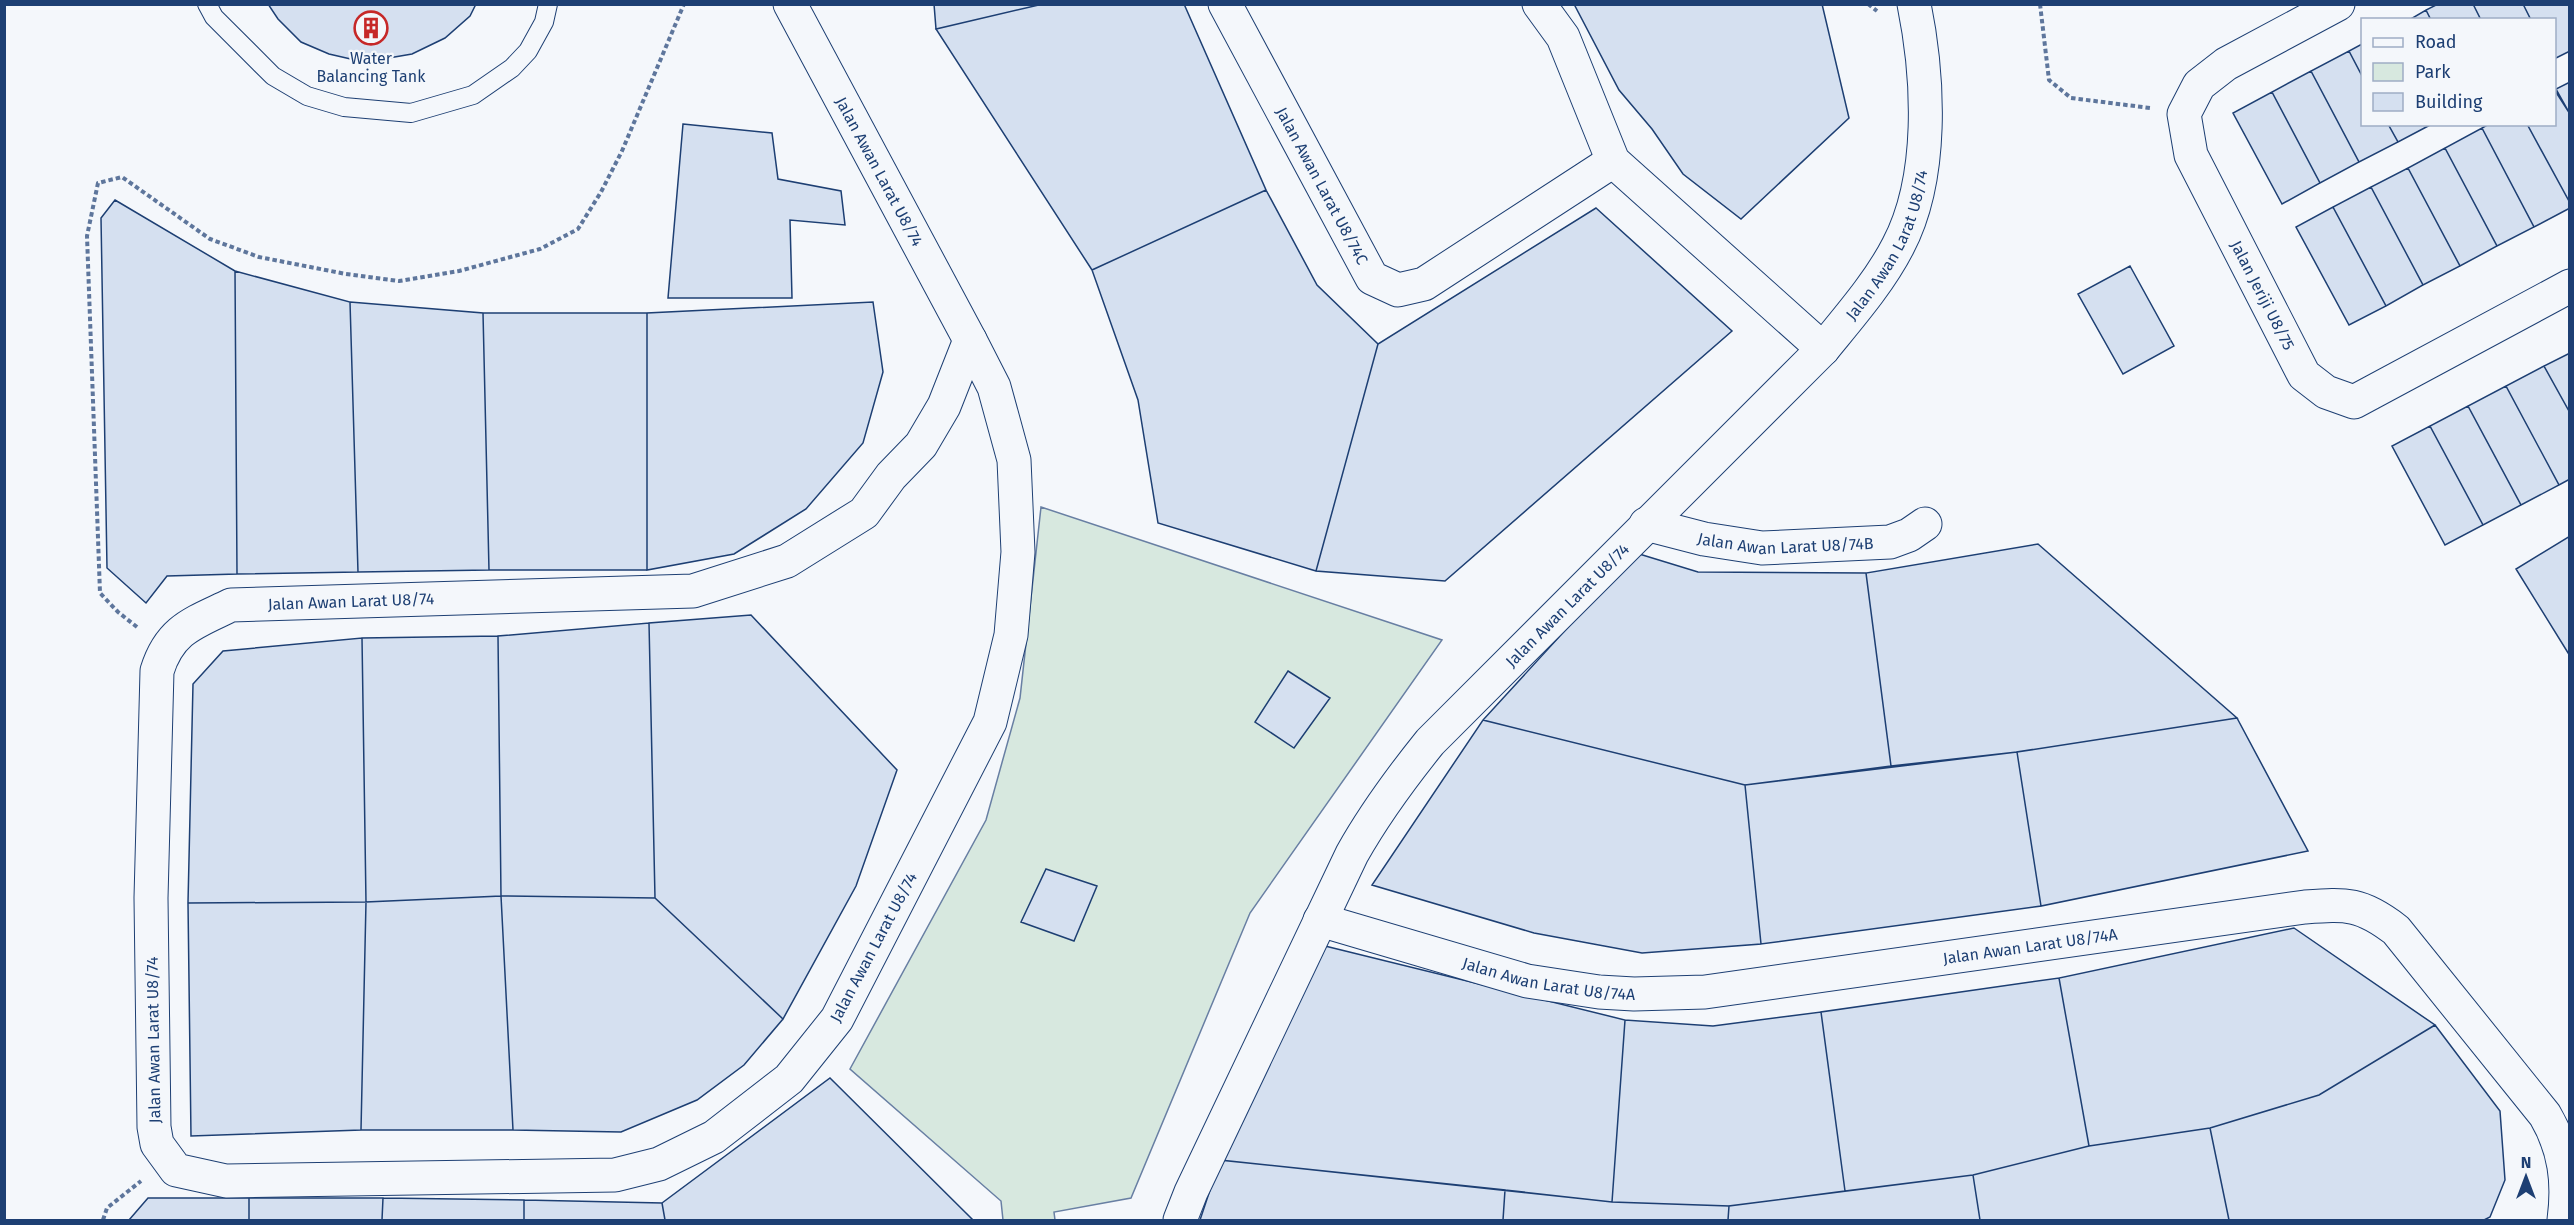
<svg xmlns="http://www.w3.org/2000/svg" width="2574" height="1225" viewBox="0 0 2574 1225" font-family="'Fira Sans',sans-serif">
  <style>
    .green { fill: #d7e8df; stroke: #687fa3; stroke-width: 1.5 }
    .building { fill: #d5e0f0; stroke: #1d3f73; stroke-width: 1.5 }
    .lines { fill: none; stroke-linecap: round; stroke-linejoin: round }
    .lane-casing { stroke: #1d3f73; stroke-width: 20 }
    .street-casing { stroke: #1d3f73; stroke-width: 35 }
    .path { stroke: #5e769c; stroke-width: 4; stroke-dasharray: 4.5 3; stroke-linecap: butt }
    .lane { stroke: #f4f7fb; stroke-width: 18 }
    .street { stroke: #f4f7fb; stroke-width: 33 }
    .labels { text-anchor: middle; stroke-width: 4.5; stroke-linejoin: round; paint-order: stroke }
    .poi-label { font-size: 16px; fill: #1d3f73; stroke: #f4f7fb }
    .street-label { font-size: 16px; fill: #1d3f73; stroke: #f4f7fb }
  </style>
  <rect width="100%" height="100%" fill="#f4f7fb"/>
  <path class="green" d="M 1041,507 L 1442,640 L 1250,913 L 1131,1198 L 1054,1212 L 1055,1220 L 1003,1220 L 1001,1201 L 850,1069 L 986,820 L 1020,698 Z"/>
  <path class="building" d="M 268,4 L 476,4 L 470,16 L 445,38 L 412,54 L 377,60 L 355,60 L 329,54 L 301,42 L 278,19 Z
    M 934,4 L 1043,4 L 936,29 Z
    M 1043,4 L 1184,4 L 1266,190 L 1092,270 L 936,29 Z
    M 1574,4 L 1822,4 L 1849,118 L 1741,219 L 1683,174 L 1652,129 L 1619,90 Z
    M 2438,4 L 2473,4 L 2481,20 L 2431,20 L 2426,10 Z
    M 2473,4 L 2523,4 L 2531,20 L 2481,20 Z
    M 2523,4 L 2570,4 L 2570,51 L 2554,59 L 2554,20 L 2531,20 Z
    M 2426,10 L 2431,20 L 2409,20 Z
    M 2362,44 L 2362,76 L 2349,51 Z
    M 2349,51 L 2362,76 L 2362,124 L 2388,124 L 2398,142 L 2359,162 L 2311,71 Z
    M 2311,71 L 2359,162 L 2320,183 L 2272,92 Z
    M 2570,82 L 2570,114 L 2556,89 Z
    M 2554,89 L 2570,114 L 2570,203 L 2527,124 L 2554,124 Z
    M 2272,92 L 2320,183 L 2282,204 L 2233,113 Z
    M 683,124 L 772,133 L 778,179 L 841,191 L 845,225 L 790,220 L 792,298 L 668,298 Z
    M 2388,124 L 2432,124 L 2398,142 Z
    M 2489,124 L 2527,124 L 2570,203 L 2570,208 L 2534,227 L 2482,128 Z
    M 2482,128 L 2534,227 L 2497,246 L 2445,148 Z
    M 2445,148 L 2497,246 L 2460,266 L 2408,168 Z
    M 2408,168 L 2460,266 L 2423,285 L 2371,187 Z
    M 2371,187 L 2423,285 L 2386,306 L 2333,207 Z
    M 1266,190 L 1317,285 L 1378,344 L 1316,571 L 1158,523 L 1138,400 L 1092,270 Z
    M 115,200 L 235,271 L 237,574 L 167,576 L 146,603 L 107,568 L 101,218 Z
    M 2333,207 L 2386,306 L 2349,325 L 2296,227 Z
    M 1596,208 L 1732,331 L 1445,581 L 1316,571 L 1378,344 Z
    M 2130,266 L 2174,346 L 2123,374 L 2078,294 Z
    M 235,271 L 350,302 L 358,572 L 237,574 Z
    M 350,302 L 483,313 L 489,570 L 358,572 Z
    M 873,302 L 883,372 L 863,443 L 806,509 L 734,554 L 647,570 L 647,313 Z
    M 483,313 L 647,313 L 647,570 L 489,570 Z
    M 2570,353 L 2570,413 L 2544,366 Z
    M 2544,366 L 2570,413 L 2570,479 L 2559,485 L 2506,386 Z
    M 2506,386 L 2559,485 L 2521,505 L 2468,406 Z
    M 2468,406 L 2521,505 L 2483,525 L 2430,426 Z
    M 2430,426 L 2483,525 L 2445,545 L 2392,446 Z
    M 2570,536 L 2570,656 L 2516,569 Z
    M 2038,544 L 2237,718 L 2017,752 L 1891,766 L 1866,573 Z
    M 1636,553 L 1698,572 L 1866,573 L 1891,766 L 1745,785 L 1483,720 Z
    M 751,615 L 897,770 L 856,886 L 783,1019 L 655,898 L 649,623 Z
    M 649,623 L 655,898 L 501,896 L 498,636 Z
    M 498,636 L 501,896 L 366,902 L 362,638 Z
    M 362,638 L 366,902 L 188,903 L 193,684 L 223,651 Z
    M 1288,671 L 1330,698 L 1294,748 L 1255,722 Z
    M 2237,718 L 2308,851 L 2041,906 L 2017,752 Z
    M 1483,720 L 1745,785 L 1761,944 L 1642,953 L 1534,933 L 1372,885 Z
    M 2017,752 L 2041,906 L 1761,944 L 1745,785 Z
    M 1046,869 L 1097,886 L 1074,941 L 1021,922 Z
    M 501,896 L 655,898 L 783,1019 L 744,1065 L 697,1100 L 621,1132 L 513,1130 Z
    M 501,896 L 513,1130 L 361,1130 L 366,902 Z
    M 366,902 L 361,1130 L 191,1136 L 188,903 Z
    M 2294,928 L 2435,1025 L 2319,1095 L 2210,1128 L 2089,1146 L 2059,978 Z
    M 1325,946 L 1625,1020 L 1612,1202 L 1220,1160 Z
    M 2059,978 L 2089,1146 L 1973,1175 L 1845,1191 L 1821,1012 Z
    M 1821,1012 L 1845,1191 L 1729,1206 L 1612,1202 L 1625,1020 L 1713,1026 Z
    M 2435,1025 L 2500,1111 L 2505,1180 L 2490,1217 L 2484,1220 L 2229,1220 L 2210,1128 L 2319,1095 Z
    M 830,1078 L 973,1220 L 665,1220 L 662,1203 Z
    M 2210,1128 L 2229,1220 L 1980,1220 L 1973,1175 L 2089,1146 Z
    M 1220,1160 L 1505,1190 L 1503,1220 L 1200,1220 Z
    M 1973,1175 L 1980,1220 L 1728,1220 L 1729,1206 Z
    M 1505,1190 L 1612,1202 L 1729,1206 L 1728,1220 L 1503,1220 Z
    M 148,1198 L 249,1198 L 249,1220 L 129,1220 Z
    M 249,1198 L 383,1198 L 382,1220 L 249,1220 Z
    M 383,1198 L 524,1200 L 524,1220 L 382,1220 Z
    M 524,1200 L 662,1203 L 665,1220 L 524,1220 Z"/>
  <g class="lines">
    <g class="lane-casing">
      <path id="lane" d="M 207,4 L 214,17 L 273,76 L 307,96 L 344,107 L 411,113 L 473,95 L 512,68 L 528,51 L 544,22 L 548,4"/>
    </g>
    <g class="street-casing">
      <g id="street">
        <path id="s1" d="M 790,4 L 970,340"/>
        <path id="s2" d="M 1225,4 L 1372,278 L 1398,290 L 1424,284 L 1613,161"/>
        <path d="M 1539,4 L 1563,37 L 1613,161 L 1823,349"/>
        <path id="s3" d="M 2338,4 L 2226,64 L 2199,85 L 2184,114 L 2191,155 L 2304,375 L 2326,392 L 2354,402 L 2570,286"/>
        <path d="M 970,340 L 994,387 L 1014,460 L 1018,552 L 1011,635 L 990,722 L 837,1019 L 789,1079 L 714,1137 L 659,1164 L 615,1175 L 226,1181 L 176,1170 L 157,1144 L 154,1127 L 151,898 L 157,671 C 170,629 194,623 231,605 L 693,591 L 787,561 L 864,513 L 891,476 L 921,445 L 944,406 Z"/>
        <path id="s4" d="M 1646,524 L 1704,539 L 1762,548 L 1890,542 L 1909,535 L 1925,524"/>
        <path id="s5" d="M 1320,920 L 1527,981 L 1599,992 L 1634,994 L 1705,992 L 2305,907 C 2347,904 2361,903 2396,930 L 2545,1115 C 2565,1149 2569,1182 2564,1220"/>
        <path id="s6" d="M 1180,1220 L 1191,1192 L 1352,854 C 1375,813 1401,778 1430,742 L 1823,349 C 1849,317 1879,283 1898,246 C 1934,178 1929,78 1914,4"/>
      </g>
    </g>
    <path class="path" d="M 1868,4 L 1877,11
      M 2040,4 L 2049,80 L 2071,98 L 2150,108
      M 137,627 L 118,612 L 100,593 L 87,236 L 98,183 L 122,177 L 210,239 L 259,257 L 346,274 L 399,281 L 459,271 L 540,249 L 578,229 L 601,192 L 622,151 L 684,4
      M 103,1220 L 107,1208 L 141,1181"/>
    <use href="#lane" class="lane"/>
    <use href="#street" class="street"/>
  </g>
  <defs>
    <g id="building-ring" transform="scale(1.725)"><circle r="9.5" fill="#f4f7fb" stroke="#c62828" stroke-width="1.5"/><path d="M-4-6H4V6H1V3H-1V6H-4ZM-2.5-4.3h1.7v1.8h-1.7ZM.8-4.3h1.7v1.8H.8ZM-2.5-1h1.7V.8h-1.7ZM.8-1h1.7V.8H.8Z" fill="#c62828"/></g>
  </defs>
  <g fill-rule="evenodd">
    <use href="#building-ring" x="371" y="28"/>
  </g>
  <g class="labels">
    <g class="poi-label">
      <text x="371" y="64">Water<tspan x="371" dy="18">Balancing Tank</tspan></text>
    </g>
    <g class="street-label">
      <text dy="6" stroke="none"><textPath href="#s1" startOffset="190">Jalan Awan Larat U8/74</textPath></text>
      <text dy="6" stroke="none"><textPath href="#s2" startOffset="206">Jalan Awan Larat U8/74C</textPath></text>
      <text dy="6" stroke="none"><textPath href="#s6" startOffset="1221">Jalan Awan Larat U8/74</textPath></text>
      <text dy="6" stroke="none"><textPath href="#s3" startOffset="393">Jalan Jeriji U8/75</textPath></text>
      <text dy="6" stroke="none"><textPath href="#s4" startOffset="142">Jalan Awan Larat U8/74B</textPath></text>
      <text transform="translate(351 601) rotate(-2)" y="6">Jalan Awan Larat U8/74</text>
      <text dy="6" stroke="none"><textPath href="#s6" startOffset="735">Jalan Awan Larat U8/74</textPath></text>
      <text dy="6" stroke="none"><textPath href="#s5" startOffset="723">Jalan Awan Larat U8/74A</textPath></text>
      <text transform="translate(873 947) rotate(-62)" y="6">Jalan Awan Larat U8/74</text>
      <text dy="6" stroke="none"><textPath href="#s5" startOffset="237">Jalan Awan Larat U8/74A</textPath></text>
      <text transform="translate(153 1040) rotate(-91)" y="6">Jalan Awan Larat U8/74</text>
    </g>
  </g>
  <rect width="2574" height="1225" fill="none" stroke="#1d3f73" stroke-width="12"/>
  <rect x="2361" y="18" width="195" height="108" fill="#f4f7fb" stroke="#9eadc5" stroke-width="1.5"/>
  <rect x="2373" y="38" width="30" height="9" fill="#f4f7fb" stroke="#9eadc5" stroke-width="1.5"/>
  <text x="2415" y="48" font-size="18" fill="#1d3f73">Road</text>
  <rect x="2373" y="63" width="30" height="18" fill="#d7e8df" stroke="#9eadc5" stroke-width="1.5"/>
  <text x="2415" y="78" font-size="18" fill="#1d3f73">Park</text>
  <rect x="2373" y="93" width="30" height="18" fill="#d5e0f0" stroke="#9eadc5" stroke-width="1.5"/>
  <text x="2415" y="108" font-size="18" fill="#1d3f73">Building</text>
  <g transform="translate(2526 1177)" stroke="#f4f7fb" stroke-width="4.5" paint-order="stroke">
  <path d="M0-4.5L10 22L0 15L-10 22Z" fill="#1d3f73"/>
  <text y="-9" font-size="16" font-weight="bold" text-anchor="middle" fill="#1d3f73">N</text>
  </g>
</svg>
